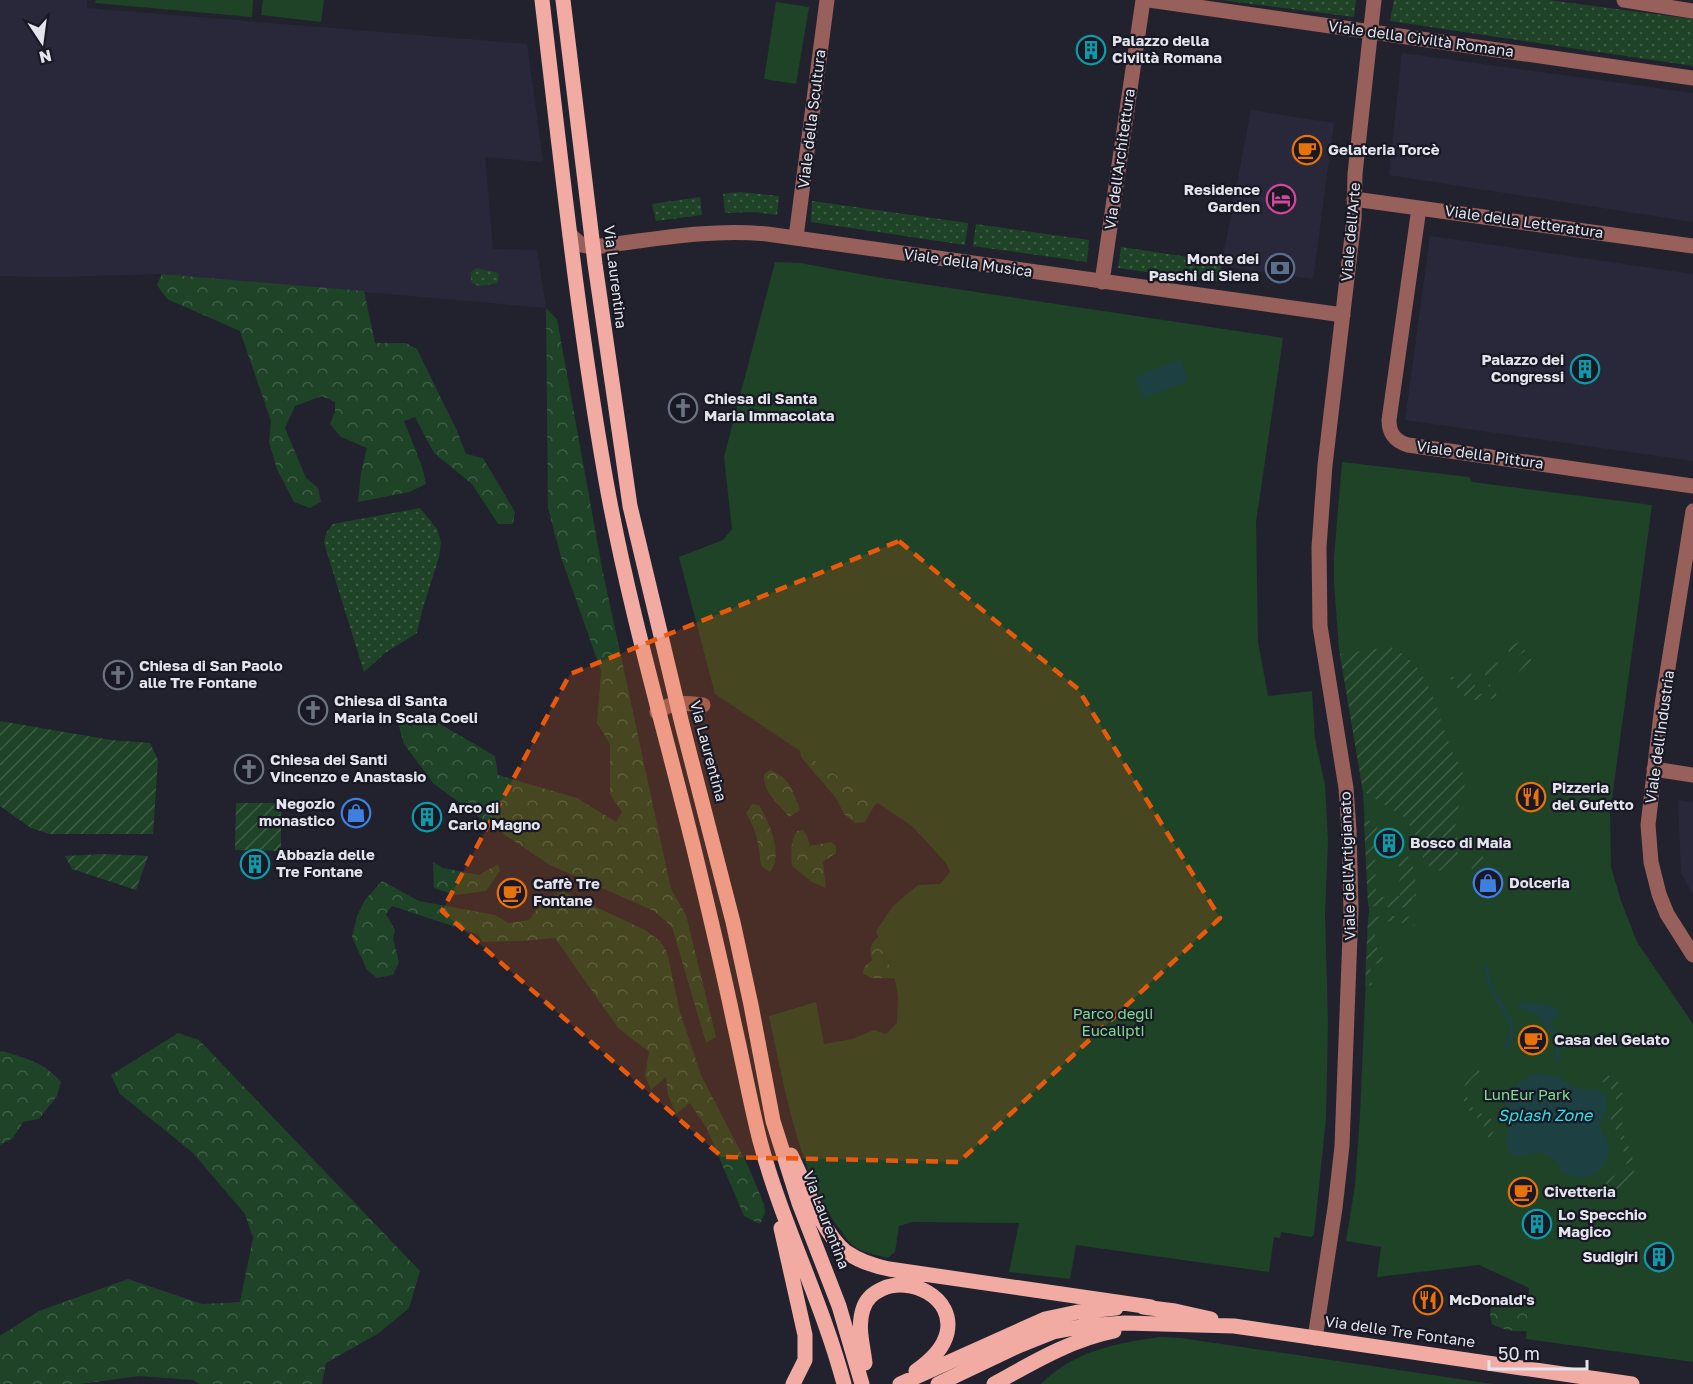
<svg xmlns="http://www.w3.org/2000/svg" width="1693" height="1384" viewBox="0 0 1693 1384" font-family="'Golos Text',sans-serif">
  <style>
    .built { fill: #29283b }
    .grass { fill: url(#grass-dots) }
    .forest { fill: url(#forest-crowns) }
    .park { fill: #1e4327 }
    .garden { fill: url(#garden-furrows) }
    .water { fill: #1d4142 }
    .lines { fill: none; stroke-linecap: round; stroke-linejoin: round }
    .stream { stroke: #1d4142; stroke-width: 4 }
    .minor { stroke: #98605a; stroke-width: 15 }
    .major { stroke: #f1aba3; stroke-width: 15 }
    .marked { fill: #e8590c; fill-opacity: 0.2; stroke: #e8590c; stroke-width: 4.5; stroke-dasharray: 12 8; stroke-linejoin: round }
    .labels { text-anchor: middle; stroke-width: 4.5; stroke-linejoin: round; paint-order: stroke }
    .street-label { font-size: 15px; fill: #e4e4ed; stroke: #191925 }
    .poi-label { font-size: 15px; font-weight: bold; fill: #e4e4ed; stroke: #191925; text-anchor: start }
    .park-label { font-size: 15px; fill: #81dc94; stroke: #191925 }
    .water-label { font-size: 16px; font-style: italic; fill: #2de1e5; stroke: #191925 }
  </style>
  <defs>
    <pattern id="grass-dots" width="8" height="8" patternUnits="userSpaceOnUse" patternTransform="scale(1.5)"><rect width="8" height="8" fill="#1e4327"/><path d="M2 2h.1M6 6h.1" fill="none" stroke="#3f5e47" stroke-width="1.8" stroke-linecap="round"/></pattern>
    <pattern id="forest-crowns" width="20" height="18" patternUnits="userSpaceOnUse" patternTransform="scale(1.5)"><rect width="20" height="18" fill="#1e4327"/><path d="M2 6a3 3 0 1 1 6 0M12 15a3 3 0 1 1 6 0" fill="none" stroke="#3f5e47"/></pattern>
    <pattern id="garden-furrows" width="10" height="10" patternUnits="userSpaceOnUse" patternTransform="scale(1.5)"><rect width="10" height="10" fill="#1e4327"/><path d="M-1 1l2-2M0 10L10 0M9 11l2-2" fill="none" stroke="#3f5e47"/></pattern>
  </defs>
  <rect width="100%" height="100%" fill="#22222f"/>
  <path class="built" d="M 0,0 L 87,0 L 87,8 L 527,44 L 543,162 L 485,157 L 493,249 L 537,250 L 546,308 L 162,274 L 53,277 L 0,276 Z
    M 1402,53 L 1693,93 L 1693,222 L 1389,175 Z
    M 1251,110 L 1334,123 L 1313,279 L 1234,268 L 1222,262 Z
    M 1430,236 L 1693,274 L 1693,461 L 1405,420 Z
    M 1678,800 L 1693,802 L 1693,895 L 1681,872 Z"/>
  <path class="grass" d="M 1220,0 L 1356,0 L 1354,17 Z
    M 1394,0 L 1548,0 L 1693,19 L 1693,66 L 1390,21 Z
    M 740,192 L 779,196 L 777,215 L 755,212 L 725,213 L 723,194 Z
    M 700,197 L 702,215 L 656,221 L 652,204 Z
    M 812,201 L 968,223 L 965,245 L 811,222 Z
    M 976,224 L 1089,240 L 1087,262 L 973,246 Z
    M 1121,247 L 1222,262 L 1219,282 L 1118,268 Z
    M 476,268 L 499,273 L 498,283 L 479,286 L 472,283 L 470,273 Z
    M 420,508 L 437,529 L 441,542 L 439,557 L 422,611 L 417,633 L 385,653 L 364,672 L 324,543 L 326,533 L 333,524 Z"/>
  <path class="forest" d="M 162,274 L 364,291 L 375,343 L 406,343 L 417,349 L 457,431 L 466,454 L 483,458 L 515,512 L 513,524 L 498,524 L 472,484 L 434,453 L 415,417 L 404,421 L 422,467 L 426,484 L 409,492 L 358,502 L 361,473 L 367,448 L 341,437 L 330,424 L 335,412 L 335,402 L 322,396 L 295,406 L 285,428 L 306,478 L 318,488 L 321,502 L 310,508 L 294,502 L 277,469 L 269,442 L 271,421 L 240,331 L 167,299 L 157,285 Z
    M 546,308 L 557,319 L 602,568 L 671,889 L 686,915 L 716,1037 L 706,1043 L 672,927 L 654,911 L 550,865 L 493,827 L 434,784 L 404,744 L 398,723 L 413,715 L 433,720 L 495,756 L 498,775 L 577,798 L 616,822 L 622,812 L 610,794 L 610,744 L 597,723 L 601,671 L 561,557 L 548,508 Z
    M 799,740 L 879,802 L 874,806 L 865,822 L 855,823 L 844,814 L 836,798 L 801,757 Z
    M 770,770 C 790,777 793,792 800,810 L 789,817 C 779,803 763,794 764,774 Z
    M 752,804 L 759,805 C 769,822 784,854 770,872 L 761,866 C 759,844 757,832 746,813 Z
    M 803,830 L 807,836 L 810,846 L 831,842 L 836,846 L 836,853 L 823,862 L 826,888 L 812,882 L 792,866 C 791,853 790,842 797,831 Z
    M 433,862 L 443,868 L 479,875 L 498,864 L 500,871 L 486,891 L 455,895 L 434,888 Z
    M 382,881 L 419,901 L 495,915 L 508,923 L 529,920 L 542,902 L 562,891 L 645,930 L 660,941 L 667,952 L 680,1012 L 701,1075 L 748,1166 L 764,1204 L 765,1213 L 760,1224 L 744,1216 L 707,1129 L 690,1103 L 676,1114 L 668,1095 L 666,1077 L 651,1090 L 645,1076 L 649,1052 L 618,1028 L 555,938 L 523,941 L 483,942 L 477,934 L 392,906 L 386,914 L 395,930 L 393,939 L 399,962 L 393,975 L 377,978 L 367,970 L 352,937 L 357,916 L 365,900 Z
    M 878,937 L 903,949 L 913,979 L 872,978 L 863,974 L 864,967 L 872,960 C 869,950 870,944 878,937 Z
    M 178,1033 L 199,1040 L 420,1271 L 409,1308 L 379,1333 L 326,1363 L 322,1384 L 200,1384 L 193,1380 L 139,1376 L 80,1384 L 0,1384 L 0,1336 L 39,1311 L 128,1279 L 202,1304 L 240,1302 L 253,1238 L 245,1214 L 193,1153 L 120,1094 L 111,1075 Z
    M 2,1051 C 26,1058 45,1063 61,1082 L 57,1096 L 39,1119 L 23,1122 L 13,1138 L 0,1145 L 0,1052 Z
    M 1505,1296 L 1538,1301 L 1533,1331 C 1518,1332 1505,1331 1492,1324 L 1490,1315 L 1492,1301 Z"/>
  <path class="park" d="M 96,0 L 253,0 L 252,17 L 95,3 Z
    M 263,0 L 324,0 L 321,22 L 261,15 Z
    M 776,2 L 809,7 L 796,84 L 764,79 Z
    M 775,262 L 800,263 L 876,277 L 1283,338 L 1256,522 L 1258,642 L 1268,696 L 1312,691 L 1315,739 L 1325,785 L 1328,840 L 1325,913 L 1328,1022 L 1326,1118 L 1314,1235 L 1311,1237 L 1281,1232 L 1280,1238 L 1274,1237 L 1269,1272 L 1076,1245 L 1070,1279 L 1009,1272 L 1019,1223 L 912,1222 L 899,1226 L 895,1252 L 888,1258 C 877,1255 863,1253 854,1246 C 849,1243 845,1237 842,1232 C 800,1180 783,1081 769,1016 L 816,1002 L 824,1044 L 852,1039 L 874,1030 L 886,1034 L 897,1023 L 898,996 L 896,984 L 876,931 L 893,906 L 918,885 L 940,884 L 950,872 L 946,863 L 912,826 L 715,694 L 679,557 L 723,540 L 732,529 L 724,457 Z
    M 1342,462 L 1469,477 L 1472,482 L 1652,505 L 1610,813 L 1611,867 L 1621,901 L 1637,942 L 1693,1024 L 1693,1362 L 1526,1339 L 1529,1288 L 1479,1265 L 1377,1277 L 1381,1247 L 1346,1241 L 1355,1186 L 1360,1115 L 1369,909 L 1363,791 L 1339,649 L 1334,583 L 1334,557 Z
    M 1160,1337 L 1181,1338 L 1493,1384 L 1041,1384 C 1074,1351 1116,1343 1160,1337 Z"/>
  <path class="garden" d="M 1519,642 L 1525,651 L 1511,660 L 1501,663 L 1489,679 L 1490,686 L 1497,695 L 1512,682 L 1529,657 L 1532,661 L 1509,695 C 1503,698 1497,698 1490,699 C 1466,703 1463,696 1450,678 L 1470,671 L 1478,695 L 1490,691 L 1483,667 L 1505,660 L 1509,652 L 1507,648 Z
    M 1391,647 C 1429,664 1435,708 1449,743 C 1453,755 1461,765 1464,777 C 1467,791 1458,804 1456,817 C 1453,835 1468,865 1444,870 C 1436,872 1429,867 1424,861 L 1415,834 L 1406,818 L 1363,791 L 1340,654 Z
    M 0,721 L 111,740 L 150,743 L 158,760 L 153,834 L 50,834 L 31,828 L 0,806 Z
    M 236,803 L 281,803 L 281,851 L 235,850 Z
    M 1364,821 L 1377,821 L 1378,853 L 1375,853 L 1376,897 L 1400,896 L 1399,860 L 1403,860 L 1403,852 C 1416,860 1415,882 1416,896 L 1412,897 L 1413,908 L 1368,906 Z
    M 1481,852 L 1483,854 L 1485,875 L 1479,876 L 1481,896 C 1468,885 1468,863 1481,852 Z
    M 102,854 L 148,856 L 136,890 L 72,869 L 65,856 Z
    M 1395,916 L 1414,917 L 1415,925 L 1411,927 L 1396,920 C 1392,921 1386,921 1382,924 C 1367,933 1378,955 1388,963 L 1370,964 L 1372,985 L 1365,986 L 1368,917 Z
    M 1478,1069 L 1480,1073 C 1464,1079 1462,1097 1474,1109 C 1479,1113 1486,1115 1491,1119 L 1494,1137 L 1498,1137 L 1498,1140 L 1486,1136 L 1483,1121 C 1459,1109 1456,1085 1478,1069 Z
    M 1608,1075 C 1615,1078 1619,1081 1621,1088 C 1625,1102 1620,1117 1623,1131 C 1626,1145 1635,1155 1634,1171 C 1632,1186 1615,1196 1605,1182 L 1605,1179 L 1617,1175 L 1627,1166 L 1621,1140 L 1610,1117 L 1609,1114 L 1616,1110 C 1618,1091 1611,1085 1594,1078 Z"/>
  <path class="water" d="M 1180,359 L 1188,381 L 1143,398 L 1135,377 Z
    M 1522,1001 L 1554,1007 L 1560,1012 L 1549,1023 L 1554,1028 L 1550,1032 L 1537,1014 L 1518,1008 Z
    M 1539,1073 L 1559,1077 L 1576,1089 L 1598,1089 L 1606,1097 L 1607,1109 L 1599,1123 C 1600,1131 1607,1136 1608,1143 C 1613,1166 1588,1186 1567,1174 C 1557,1168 1555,1156 1543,1153 C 1532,1150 1517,1163 1509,1151 C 1504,1143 1509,1136 1508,1128 C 1508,1122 1505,1116 1505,1110 C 1504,1090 1522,1076 1539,1073 Z"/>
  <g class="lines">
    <path class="stream" d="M 1486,966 C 1488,973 1488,982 1492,989 C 1500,1008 1523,1025 1506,1046
      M 1552,1029 L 1557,1038 L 1558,1059"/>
    <path class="minor" d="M 1149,0 L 1693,78
      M 1624,0 L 1693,11
      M 1354,199 L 1693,246
      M 1419,208 L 1389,420 C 1389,434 1395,441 1408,445 L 1693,486
      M 570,235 L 582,245 L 593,247 C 650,240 710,228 767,234 L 1343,315
      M 796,237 L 827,0
      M 1102,282 L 1143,0
      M 1693,511 L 1662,705 L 1648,825 L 1651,862 L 1659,894 L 1667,914 L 1693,955
      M 657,712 C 672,701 686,703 703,705
      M 1654,769 L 1693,775
      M 1315,1338 L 1335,1208 L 1342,1146 L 1351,909 L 1349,830 L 1346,788 L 1320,626 L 1319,547 L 1325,465 L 1354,219 L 1355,174 L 1374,0"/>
    <path class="major" d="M 542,0 C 561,161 578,322 606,481 C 628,605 664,727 694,849 C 708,907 722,965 734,1023 C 743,1062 750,1102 760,1141 C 782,1224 822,1301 844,1384
      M 563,0 L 595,264 L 630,506 L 682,724 L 733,922 L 751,1005 L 773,1121 L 799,1203 L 839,1306 L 862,1384
      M 791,1155 C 805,1183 821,1232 846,1252 C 859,1261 874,1266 889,1269 L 1151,1307
      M 781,1228 L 805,1335 L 805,1360 L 793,1384
      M 1143,1307 L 1175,1311 L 1211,1319
      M 865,1363 C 863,1345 857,1327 863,1309 C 866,1299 873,1293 882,1289 C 910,1276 955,1297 947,1333 C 943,1350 929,1362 916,1371
      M 900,1384 L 1045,1319 L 1078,1312 L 1116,1308
      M 938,1384 L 1018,1346 L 1053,1332 L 1085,1326 L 1125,1323 L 1234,1326 L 1632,1384
      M 994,1384 C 1032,1363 1070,1340 1114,1331"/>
  </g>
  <path class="marked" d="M 899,541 L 1078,689 L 1220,918 L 959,1162 L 722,1157 L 442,911 L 570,674 Z"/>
  <defs>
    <g id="building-ring" transform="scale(1.5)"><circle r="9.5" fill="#191925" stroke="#0f9aa8" stroke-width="1.5"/><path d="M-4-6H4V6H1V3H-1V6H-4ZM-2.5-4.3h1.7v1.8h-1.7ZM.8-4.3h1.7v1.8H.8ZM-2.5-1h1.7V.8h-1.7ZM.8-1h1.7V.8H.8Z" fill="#0f9aa8"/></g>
    <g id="cafe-ring" transform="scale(1.5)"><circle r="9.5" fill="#191925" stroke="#e8710a" stroke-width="1.5"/><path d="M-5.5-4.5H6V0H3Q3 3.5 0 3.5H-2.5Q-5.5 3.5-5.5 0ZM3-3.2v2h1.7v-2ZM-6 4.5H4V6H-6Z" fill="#e8710a"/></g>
    <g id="hotel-ring" transform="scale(1.5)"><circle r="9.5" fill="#191925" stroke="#d1479c" stroke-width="1.5"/><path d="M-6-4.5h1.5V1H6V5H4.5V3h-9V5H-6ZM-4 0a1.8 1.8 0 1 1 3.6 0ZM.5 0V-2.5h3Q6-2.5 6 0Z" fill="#d1479c"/></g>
    <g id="bank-ring" transform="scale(1.5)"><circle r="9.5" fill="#191925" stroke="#5c6f8a" stroke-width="1.5"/><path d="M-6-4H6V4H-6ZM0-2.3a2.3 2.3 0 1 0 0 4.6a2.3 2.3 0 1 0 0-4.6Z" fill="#5c6f8a"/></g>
    <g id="church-ring" transform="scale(1.5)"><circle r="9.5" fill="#191925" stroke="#6b7280" stroke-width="1.5"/><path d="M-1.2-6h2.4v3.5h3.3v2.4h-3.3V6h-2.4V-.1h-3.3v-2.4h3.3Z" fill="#6b7280"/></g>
    <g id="restaurant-ring" transform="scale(1.5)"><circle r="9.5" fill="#191925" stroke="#e8710a" stroke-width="1.5"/><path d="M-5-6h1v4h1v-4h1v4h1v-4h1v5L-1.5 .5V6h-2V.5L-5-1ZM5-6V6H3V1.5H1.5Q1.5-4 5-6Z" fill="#e8710a"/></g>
    <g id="shop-ring" transform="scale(1.5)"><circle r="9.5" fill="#191925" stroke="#3f7fe0" stroke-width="1.5"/><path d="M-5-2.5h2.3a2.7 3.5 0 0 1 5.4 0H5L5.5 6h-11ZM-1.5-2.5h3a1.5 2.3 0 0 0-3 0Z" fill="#3f7fe0"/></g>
  </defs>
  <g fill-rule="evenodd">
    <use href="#building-ring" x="1091" y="50"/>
    <use href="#cafe-ring" x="1307" y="150"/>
    <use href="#hotel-ring" x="1281" y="199"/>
    <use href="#bank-ring" x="1280" y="268"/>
    <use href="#building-ring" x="1585" y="369"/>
    <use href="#church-ring" x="683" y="408"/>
    <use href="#church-ring" x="118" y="675"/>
    <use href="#church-ring" x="313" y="710"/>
    <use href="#church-ring" x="249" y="769"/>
    <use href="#restaurant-ring" x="1531" y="797"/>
    <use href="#shop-ring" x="356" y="813"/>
    <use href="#building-ring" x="427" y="817"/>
    <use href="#building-ring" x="1389" y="843"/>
    <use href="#building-ring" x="255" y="864"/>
    <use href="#shop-ring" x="1488" y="883"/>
    <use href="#cafe-ring" x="512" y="893"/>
    <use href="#cafe-ring" x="1533" y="1040"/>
    <use href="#cafe-ring" x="1523" y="1192"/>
    <use href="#building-ring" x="1537" y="1224"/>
    <use href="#building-ring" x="1659" y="1257"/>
    <use href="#restaurant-ring" x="1428" y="1300"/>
  </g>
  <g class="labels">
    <g class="street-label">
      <text transform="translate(1421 39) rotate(8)" y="5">Viale della Civiltà Romana</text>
      <text transform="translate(812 119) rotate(-83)" y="5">Viale della Scultura</text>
      <text transform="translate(1120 159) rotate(-82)" y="5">Via dell'Architettura</text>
      <text transform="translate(1524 222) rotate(8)" y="5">Viale della Letteratura</text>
      <text transform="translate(1351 232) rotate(-85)" y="5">Viale dell'Arte</text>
      <text transform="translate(968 263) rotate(8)" y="5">Viale della Musica</text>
      <text transform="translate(615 277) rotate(83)" y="5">Via Laurentina</text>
      <text transform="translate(1480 455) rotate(8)" y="5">Viale della Pittura</text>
      <text transform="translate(1660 737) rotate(-82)" y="5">Viale dell'Industria</text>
      <text transform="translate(708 751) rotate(75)" y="5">Via Laurentina</text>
      <text transform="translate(1348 866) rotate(-92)" y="5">Viale dell'Artigianato</text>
      <text transform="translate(826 1220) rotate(69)" y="5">Via Laurentina</text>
      <text transform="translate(1400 1332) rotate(8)" y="5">Via delle Tre Fontane</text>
    </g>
    <g class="poi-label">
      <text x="1112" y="46">Palazzo della<tspan x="1112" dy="17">Civiltà Romana</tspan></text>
      <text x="1328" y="155">Gelateria Torcè</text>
      <text x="1260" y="195" text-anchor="end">Residence<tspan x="1260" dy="17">Garden</tspan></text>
      <text x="1259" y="264" text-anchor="end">Monte dei<tspan x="1259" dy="17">Paschi di Siena</tspan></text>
      <text x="1564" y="365" text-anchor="end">Palazzo dei<tspan x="1564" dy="17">Congressi</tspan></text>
      <text x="704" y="404">Chiesa di Santa<tspan x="704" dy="17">Maria Immacolata</tspan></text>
      <text x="139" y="671">Chiesa di San Paolo<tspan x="139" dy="17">alle Tre Fontane</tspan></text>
      <text x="334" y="706">Chiesa di Santa<tspan x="334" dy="17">Maria in Scala Coeli</tspan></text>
      <text x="270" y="765">Chiesa dei Santi<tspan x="270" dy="17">Vincenzo e Anastasio</tspan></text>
      <text x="1552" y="793">Pizzeria<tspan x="1552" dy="17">del Gufetto</tspan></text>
      <text x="335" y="809" text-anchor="end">Negozio<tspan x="335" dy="17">monastico</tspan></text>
      <text x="448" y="813">Arco di<tspan x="448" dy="17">Carlo Magno</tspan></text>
      <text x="1410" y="848">Bosco di Maia</text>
      <text x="276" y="860">Abbazia delle<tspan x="276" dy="17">Tre Fontane</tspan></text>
      <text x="1509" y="888">Dolceria</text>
      <text x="533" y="889">Caffè Tre<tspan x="533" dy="17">Fontane</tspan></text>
      <text x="1554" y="1045">Casa del Gelato</text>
      <text x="1544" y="1197">Civetteria</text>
      <text x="1558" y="1220">Lo Specchio<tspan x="1558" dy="17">Magico</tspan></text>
      <text x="1638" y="1262" text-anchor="end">Sudigiri</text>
      <text x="1449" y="1305">McDonald's</text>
    </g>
    <g class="park-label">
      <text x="1113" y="1019">Parco degli<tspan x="1113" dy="17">Eucalipti</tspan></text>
      <text x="1527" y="1100">LunEur Park</text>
    </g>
    <g class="water-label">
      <text x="1545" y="1121">Splash Zone</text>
    </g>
  </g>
  <g transform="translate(42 42) rotate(167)" stroke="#191925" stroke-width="4.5" paint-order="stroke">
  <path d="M0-4.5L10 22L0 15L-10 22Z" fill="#e4e4ed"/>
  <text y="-9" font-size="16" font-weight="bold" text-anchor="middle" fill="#e4e4ed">N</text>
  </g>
  <path d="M1489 1360v9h98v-9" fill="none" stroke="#e4e4ed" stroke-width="3"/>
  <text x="1498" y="1360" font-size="18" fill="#e4e4ed" stroke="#191925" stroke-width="4.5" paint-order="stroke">50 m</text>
</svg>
